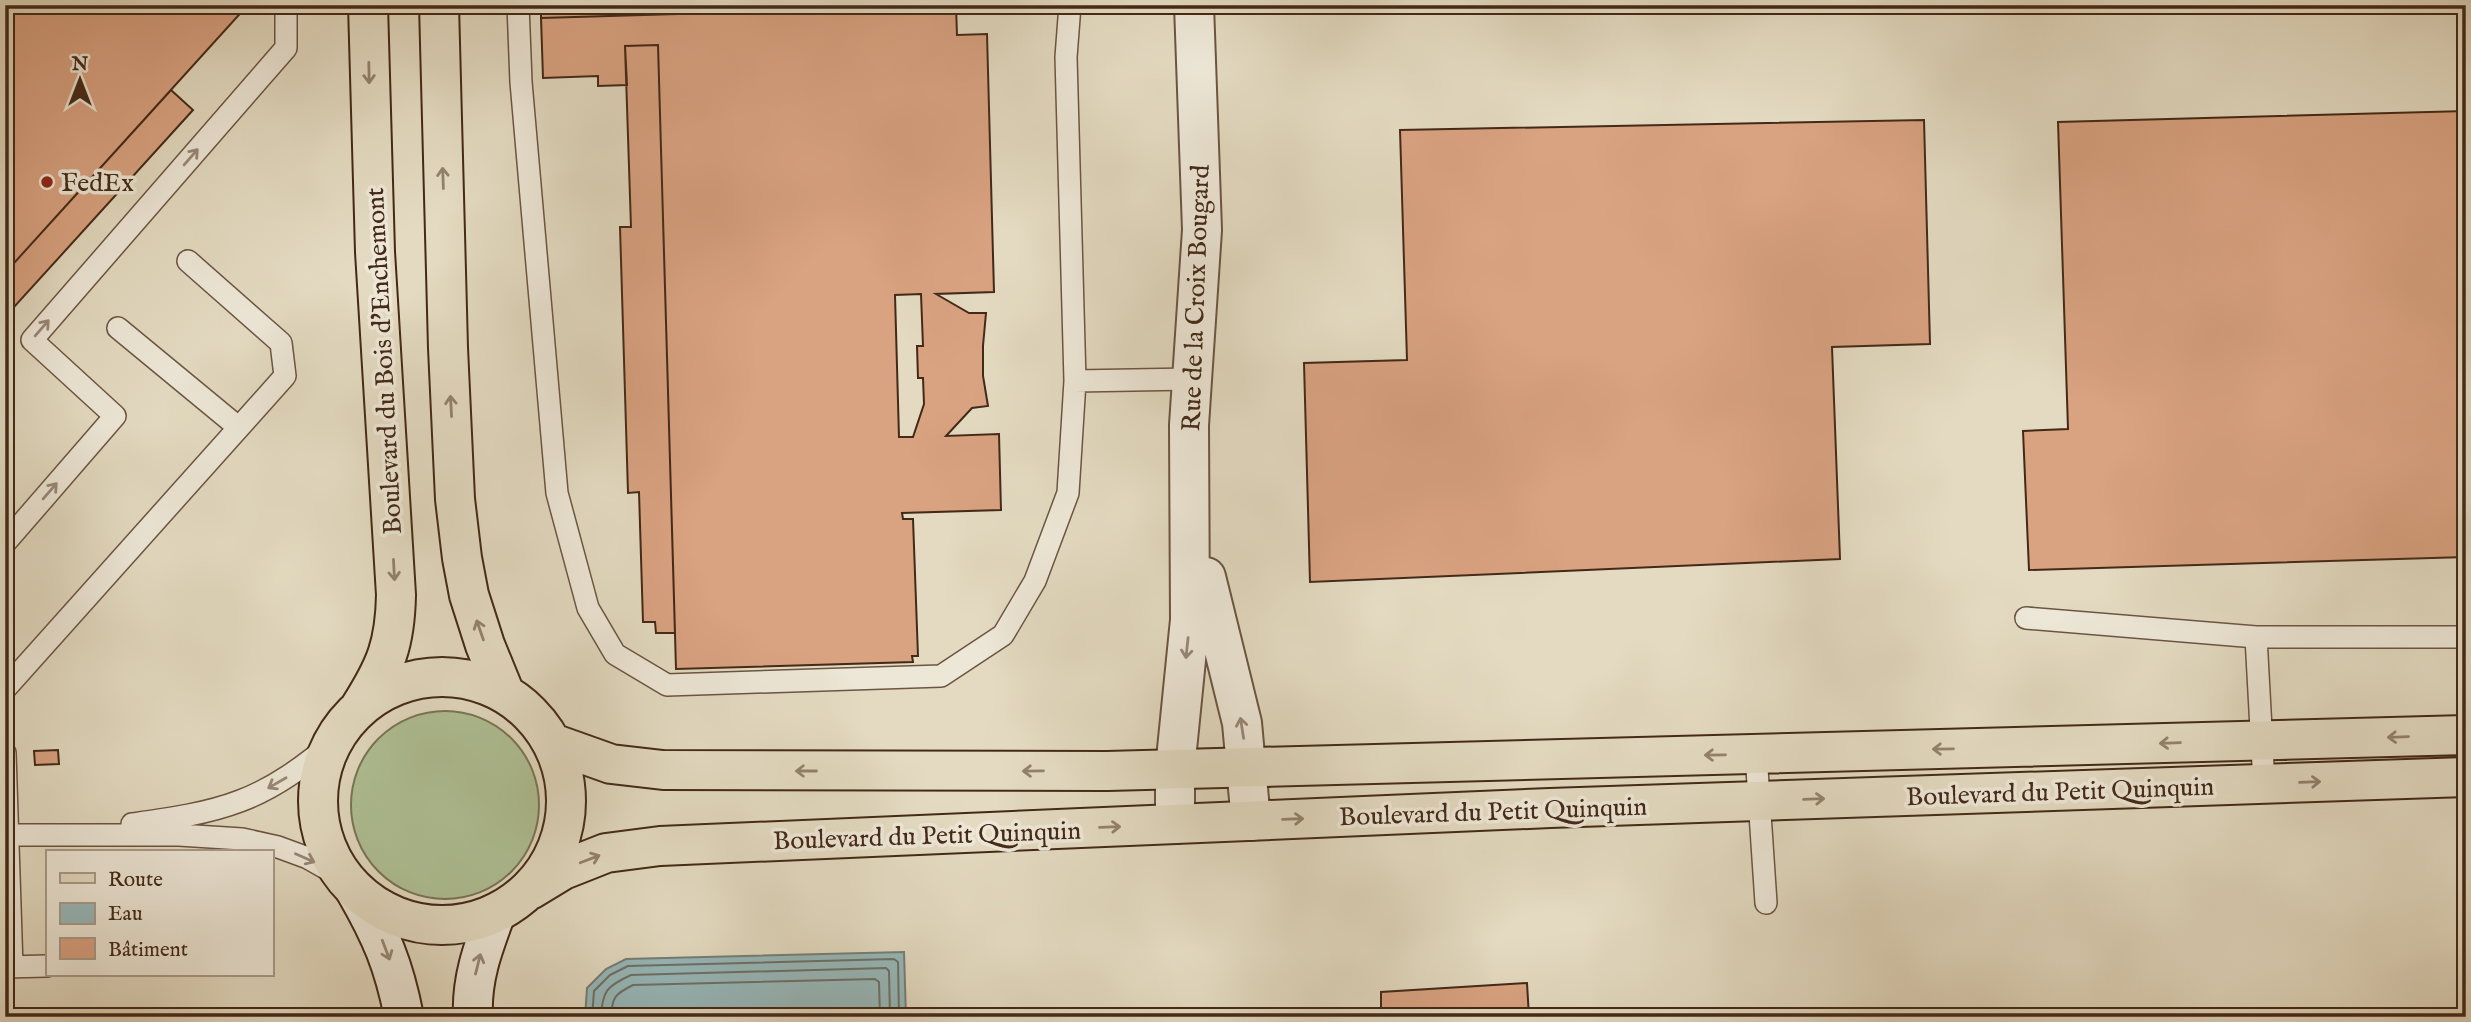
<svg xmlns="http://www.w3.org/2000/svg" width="2471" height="1022" viewBox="0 0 2471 1022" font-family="'IM FELL English',serif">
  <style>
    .green { fill: #afc196; stroke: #797556; stroke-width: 2 }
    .water { fill: #97b9bb; stroke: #757f79; stroke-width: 2 }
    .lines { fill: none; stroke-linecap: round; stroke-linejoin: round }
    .shore { stroke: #6d7169; stroke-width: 2 }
    .building { fill: #d9a281; stroke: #432917; stroke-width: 2; fill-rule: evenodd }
    .lane-casing { stroke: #6b5542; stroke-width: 24 }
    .street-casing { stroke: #6b5542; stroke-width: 42 }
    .secondary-casing { stroke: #432917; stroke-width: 42 }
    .primary-casing { stroke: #432917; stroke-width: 42 }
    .lane { stroke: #ede7d7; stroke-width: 21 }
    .street { stroke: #ede7d7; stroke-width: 38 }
    .secondary { stroke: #ede7d7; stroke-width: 38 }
    .primary { stroke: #e3dac1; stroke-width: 38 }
    .oneway { stroke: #93826c }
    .oneway2 { stroke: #988877 }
    .poi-dot { fill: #8f2418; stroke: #ede7d7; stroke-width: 2.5 }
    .labels { text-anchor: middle; stroke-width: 7; stroke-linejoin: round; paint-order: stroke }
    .poi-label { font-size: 26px; fill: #432917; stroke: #ede7d7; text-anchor: start }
    .street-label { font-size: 26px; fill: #432917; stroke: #ede7d7 }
  </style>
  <rect width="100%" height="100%" fill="#e3dac1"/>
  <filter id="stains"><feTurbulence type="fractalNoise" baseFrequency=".00286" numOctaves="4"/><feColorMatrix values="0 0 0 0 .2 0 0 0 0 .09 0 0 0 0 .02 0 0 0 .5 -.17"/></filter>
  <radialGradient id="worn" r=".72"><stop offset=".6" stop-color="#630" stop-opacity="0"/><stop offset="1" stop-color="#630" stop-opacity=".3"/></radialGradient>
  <path class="green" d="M351 805a94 94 0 1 1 188 0a94 94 0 1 1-188 0Z"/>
  <path class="water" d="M 904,952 L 906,1017 L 585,1017 L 587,988 L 606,969 L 626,959 Z"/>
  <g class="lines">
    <path class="shore" d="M 592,1017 L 594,991 L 610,975 L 628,966 L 894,959 L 898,962 L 899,1017
      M 601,1017 C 602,991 607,986 631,975 L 886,968 L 889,971 L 890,1017
      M 611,1017 C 612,997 615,994 633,985 L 875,979 L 879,982 L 880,1017"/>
  </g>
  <path class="building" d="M 5,5 L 247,6 L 5,273 Z
    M 541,5 L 956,5 L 956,6 L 541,18 Z
    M 956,6 L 957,35 L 987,34 L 994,292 L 936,294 L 969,313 L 986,313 L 983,346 L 983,376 L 988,406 L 972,408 L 946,436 L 999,434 L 1001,510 L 902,513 L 903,519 L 913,519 L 918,656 L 912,656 L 913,662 L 676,669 L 658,45 L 625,46 L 627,85 L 598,86 L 598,76 L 543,78 L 541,18 ZM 921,294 L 923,346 L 917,346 L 918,378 L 923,378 L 924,404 L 913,437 L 899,437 L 895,295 Z
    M 658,45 L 675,633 L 656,633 L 655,622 L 643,622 L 639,492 L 628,493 L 620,227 L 631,227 L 625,46 Z
    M 171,90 L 193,110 L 5,317 L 5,273 Z
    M 2466,111 L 2466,557 L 2029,570 L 2023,431 L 2068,429 L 2058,122 Z
    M 1924,120 L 1930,344 L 1832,347 L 1840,559 L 1310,582 L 1304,363 L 1407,360 L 1400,130 Z
    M 58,750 L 59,764 L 35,765 L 34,751 Z
    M 1527,983 L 1529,1017 L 1381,1017 L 1381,992 Z
    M 2045,1009 L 2079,1010 L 2086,1017 L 2038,1017 Z"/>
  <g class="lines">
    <g class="lane-casing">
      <path id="lane" d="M 518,5 L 521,82 L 557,493 L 588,608 L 615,654 L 667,685 L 941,676 L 1003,635 L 1035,581 L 1068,493 L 1075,381 L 1066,57 L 1070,5
        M 118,328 L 238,427
        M 1075,381 L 1191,379
        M 5,543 L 115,416 L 32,340 L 286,48 L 286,5
        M 2026,618 L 2256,637 L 2466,637
        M 2256,637 L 2264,784
        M 5,689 L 285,376 L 281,343 L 188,261
        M 5,753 L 12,967
        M 1756,754 L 1766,903
        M 132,824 C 168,819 206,814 240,801 C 275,788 304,766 332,743
        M 5,835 L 179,835 L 242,839 L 278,847 L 308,858 L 345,879
        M 5,967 L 47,966"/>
    </g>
    <g class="street-casing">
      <path id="street" d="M 1206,577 L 1242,723 L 1251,821
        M 1175,824 L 1175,769 L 1190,620 L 1189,425 L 1202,230 L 1194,5"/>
    </g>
    <g class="secondary-casing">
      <path id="secondary" d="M 355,890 C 381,935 394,965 404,1017
        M 473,1017 C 471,979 483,948 496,913"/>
    </g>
    <g class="primary-casing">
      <path id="primary" d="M 439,5 L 448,348 L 455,499 L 462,558 L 469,595 L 485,645 L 505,694
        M318 801a124 124 0 1 1 248 0a124 124 0 1 1-248 0Z
        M 360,707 C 386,666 395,644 396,595 L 375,252 L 368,5
        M 552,743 L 611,764 L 663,770 L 1107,771 L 2466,735
        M 530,890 L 563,870 L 606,853 L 660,846 L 1550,808 L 2466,777"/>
    </g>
    <use href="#lane" class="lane"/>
    <use href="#street" class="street"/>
    <use href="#secondary" class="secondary"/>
    <use href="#primary" class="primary"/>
  </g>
  <defs><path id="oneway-shaft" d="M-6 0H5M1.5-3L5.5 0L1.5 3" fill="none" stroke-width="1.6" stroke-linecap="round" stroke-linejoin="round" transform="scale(1.75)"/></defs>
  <g class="oneway">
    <use href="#oneway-shaft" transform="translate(369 73) rotate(89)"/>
    <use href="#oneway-shaft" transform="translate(443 178) rotate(-92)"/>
    <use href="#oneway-shaft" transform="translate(451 406) rotate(-93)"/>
    <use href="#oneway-shaft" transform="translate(394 570) rotate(87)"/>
    <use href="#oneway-shaft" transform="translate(480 630) rotate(-109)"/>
    <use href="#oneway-shaft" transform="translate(2398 737) rotate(178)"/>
    <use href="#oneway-shaft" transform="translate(2170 743) rotate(178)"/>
    <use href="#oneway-shaft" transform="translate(1943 749) rotate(179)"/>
    <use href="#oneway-shaft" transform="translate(1715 755) rotate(179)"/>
    <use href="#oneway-shaft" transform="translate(806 771) rotate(-180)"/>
    <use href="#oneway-shaft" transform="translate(1033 771) rotate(179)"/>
    <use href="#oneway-shaft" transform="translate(2310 782) rotate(-2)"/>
    <use href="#oneway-shaft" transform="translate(1814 799) rotate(-2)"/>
    <use href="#oneway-shaft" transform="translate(1293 819) rotate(-2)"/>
    <use href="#oneway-shaft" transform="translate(1110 827) rotate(-2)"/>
    <use href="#oneway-shaft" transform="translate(590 859) rotate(-21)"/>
  </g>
  <g class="oneway2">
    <use href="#oneway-shaft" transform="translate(191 157) rotate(-49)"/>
    <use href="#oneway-shaft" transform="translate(42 328) rotate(-49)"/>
    <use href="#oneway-shaft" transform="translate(50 491) rotate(-49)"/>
    <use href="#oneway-shaft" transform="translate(1187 648) rotate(96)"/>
    <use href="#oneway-shaft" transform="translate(1242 728) rotate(-99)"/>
    <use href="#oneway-shaft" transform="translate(277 783) rotate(150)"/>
    <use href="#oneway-shaft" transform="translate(305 858) rotate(24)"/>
    <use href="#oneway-shaft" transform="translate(386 950) rotate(69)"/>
    <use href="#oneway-shaft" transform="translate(478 964) rotate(-76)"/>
  </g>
  <circle class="poi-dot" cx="47" cy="182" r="7"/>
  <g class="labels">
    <g class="poi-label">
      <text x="61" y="191">FedEx</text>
    </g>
    <g class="street-label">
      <text transform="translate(1195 298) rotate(-88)" y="9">Rue de la Croix Bougard</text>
      <text transform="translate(383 361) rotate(-93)" y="9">Boulevard du Bois d'Enchemont</text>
      <text transform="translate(2060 791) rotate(-2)" y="9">Boulevard du Petit Quinquin</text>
      <text transform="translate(1493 811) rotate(-2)" y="9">Boulevard du Petit Quinquin</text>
      <text transform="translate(927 835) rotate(-2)" y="9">Boulevard du Petit Quinquin</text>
    </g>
  </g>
  <rect width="2471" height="1022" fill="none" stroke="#e3dac1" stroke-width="28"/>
  <rect x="7" y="7" width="2457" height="1008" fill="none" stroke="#432917" stroke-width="3.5"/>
  <rect x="14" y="14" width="2443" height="994" fill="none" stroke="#432917" stroke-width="2"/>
  <rect x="46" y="850" width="228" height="126" fill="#ede7d7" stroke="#a99b8a" stroke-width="2"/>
  <rect x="60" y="873" width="35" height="10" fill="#e3dac1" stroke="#a99b8a" stroke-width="2"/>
  <text x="108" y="886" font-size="21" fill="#432917">Route</text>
  <rect x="60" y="903" width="35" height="21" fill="#97b9bb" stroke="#a99b8a" stroke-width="2"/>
  <text x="108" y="920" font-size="21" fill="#432917">Eau</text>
  <rect x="60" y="938" width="35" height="21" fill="#d9a281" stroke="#a99b8a" stroke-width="2"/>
  <text x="108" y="956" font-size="21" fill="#432917">Bâtiment</text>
  <g transform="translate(80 80)" stroke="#ede7d7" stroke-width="5" paint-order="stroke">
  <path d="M0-5L12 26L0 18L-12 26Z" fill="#432917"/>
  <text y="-10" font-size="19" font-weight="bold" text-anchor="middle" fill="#432917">N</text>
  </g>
  <rect width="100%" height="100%" filter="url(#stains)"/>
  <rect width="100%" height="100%" fill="url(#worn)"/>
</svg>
